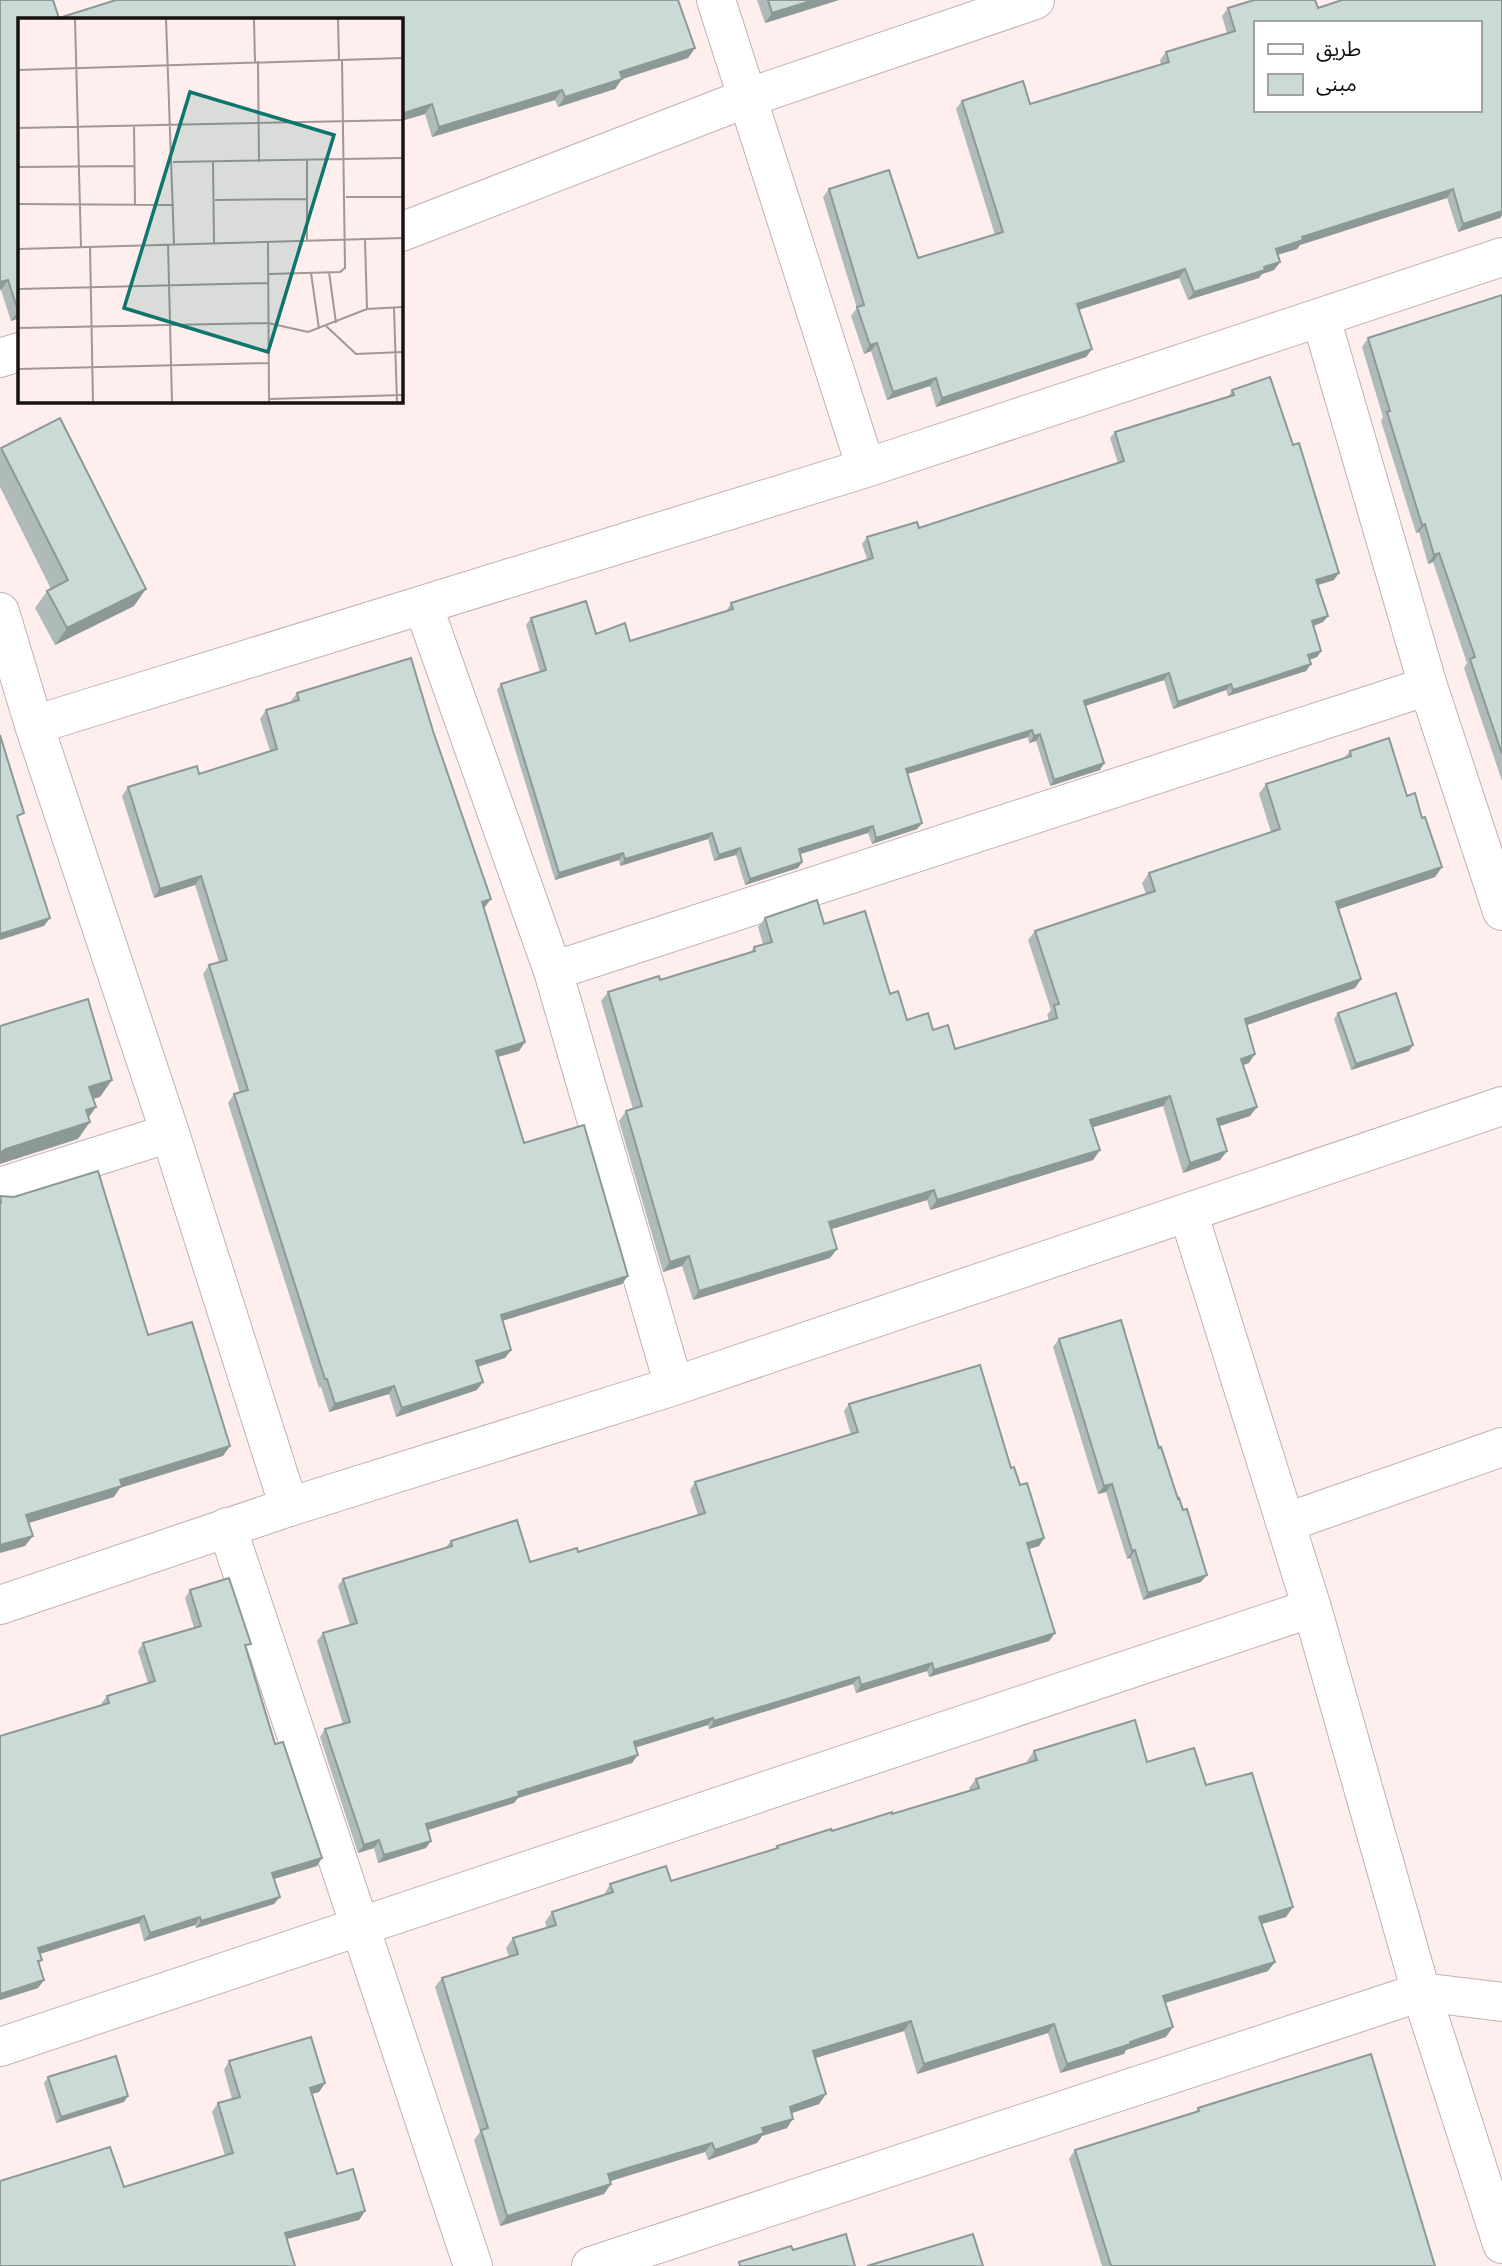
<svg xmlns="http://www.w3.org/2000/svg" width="1502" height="2266" viewBox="0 0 1502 2266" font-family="'PT Sans','Noto Sans Arabic',sans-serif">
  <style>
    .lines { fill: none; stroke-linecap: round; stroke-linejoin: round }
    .street-casing { stroke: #c1b1b2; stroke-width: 40 }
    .street { stroke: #fff; stroke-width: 38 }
    .wall { fill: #aebbb8 }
    .shaded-wall { fill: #8d9996 }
    .building { fill: #cadad6; stroke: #8d9996; stroke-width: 2; fill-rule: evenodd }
    .inset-road { fill: none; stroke: #a29696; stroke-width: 2 }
    .view { fill: #0f766e; fill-opacity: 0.15; stroke: #0f766e; stroke-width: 3.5 }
    .inset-edge { fill: none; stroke: #171212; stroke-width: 3.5 }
  </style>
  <rect width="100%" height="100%" fill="#feeeee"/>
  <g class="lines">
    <g class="street-casing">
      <path id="street" d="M 716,0 L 866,468
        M 401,232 L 747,98 L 1035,0
        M 1321,318 L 1428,686 L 1502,911
        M 0,358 L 19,352
        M 423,605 L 553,971 L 674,1386
        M 0,612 L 34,725 L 170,1133 L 289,1507
        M 34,725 L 866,468 L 1502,257
        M 553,971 L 1428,686
        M 0,1187 L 170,1133
        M 1188,1212 L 1312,1608 L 1421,1992 L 1502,2244
        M 1285,1523 L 1502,1447
        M 227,1527 L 473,2266
        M 0,1605 L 289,1507 L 674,1386 L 1502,1106
        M 0,2047 L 1312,1608
        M 591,2266 L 1421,1992 L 1502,2002"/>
    </g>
    <use href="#street" class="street"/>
  </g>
  <path class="wall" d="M 0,0 L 53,0 L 59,18 L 116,0 L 678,0 L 695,48 L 688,58 L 622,79 L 615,89 L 558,107 L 555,100 L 432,137 L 425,114 L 401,121 L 401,19 L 19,19 L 19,318 L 11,321 L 1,290 L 0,290 Z
    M 757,0 L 839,0 L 765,23 Z
    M 1502,0 L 1502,215 L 1500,218 L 1458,232 L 1447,198 L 1300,245 L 1297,249 L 1277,255 L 1280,262 L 1274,270 L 1262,274 L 1259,278 L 1188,300 L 1179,278 L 1079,310 L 1092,349 L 1086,357 L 936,407 L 930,386 L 887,400 L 871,351 L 864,354 L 851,316 L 857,308 L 823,197 L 829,189 L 918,258 L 995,235 L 956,109 L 962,101 L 1030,104 L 1161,65 L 1160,60 L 1166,52 L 1227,33 L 1222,16 L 1228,8 L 1318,8 Z
    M 1502,295 L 1502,781 L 1464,668 L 1467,663 L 1433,562 L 1428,564 L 1419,532 L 1416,533 L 1381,421 L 1383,417 L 1362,347 L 1368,338 Z
    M 1232,390 L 1334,580 L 1318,585 L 1328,616 L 1323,622 L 1314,626 L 1321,651 L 1317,657 L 1309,660 L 1311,664 L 1306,671 L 1228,696 L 1226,690 L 1173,709 L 1164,680 L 1085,706 L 1104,763 L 1100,770 L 1050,786 L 1036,741 L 1029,743 L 1028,737 L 907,774 L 922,823 L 917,829 L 872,844 L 868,833 L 800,854 L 802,862 L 798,868 L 745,885 L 736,855 L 714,861 L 708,839 L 620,866 L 619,860 L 555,880 L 497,690 L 501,684 L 540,672 L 526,625 L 531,618 L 596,634 L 630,641 L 727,611 L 727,610 L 731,603 L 867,559 L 862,544 L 867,537 L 919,528 L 1118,463 L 1110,438 L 1115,432 L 1228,397 Z
    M 1,448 L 134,606 L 55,645 L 35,608 L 47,591 L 51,589 L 0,487 L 0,450 Z
    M 297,693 L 485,907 L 483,908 L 525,1042 L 519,1051 L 498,1057 L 524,1143 L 622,1284 L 502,1321 L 511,1350 L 505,1358 L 478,1367 L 477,1390 L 396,1417 L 389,1394 L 329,1412 L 321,1387 L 319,1388 L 228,1103 L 234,1094 L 240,1093 L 203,974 L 209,965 L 219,962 L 195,885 L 154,898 L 122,796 L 128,787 L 199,774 L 270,751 L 260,719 L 266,710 L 291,703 L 291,701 Z
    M 1350,751 L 1407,796 L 1422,818 L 1442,867 L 1435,877 L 1339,909 L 1361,979 L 1355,988 L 1247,1025 L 1249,1063 L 1243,1065 L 1250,1116 L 1219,1126 L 1227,1151 L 1220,1160 L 1183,1173 L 1163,1106 L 1093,1127 L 1100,1150 L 1093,1160 L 930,1210 L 927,1200 L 831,1229 L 837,1249 L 830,1258 L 693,1300 L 682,1266 L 663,1272 L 619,1121 L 626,1111 L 633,1109 L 601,1001 L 608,992 L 660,980 L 750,953 L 754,947 L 763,944 L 758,927 L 765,918 L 824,924 L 890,994 L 907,1020 L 933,1030 L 955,1049 L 1049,1020 L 1047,1015 L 1051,1010 L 1028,940 L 1035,931 L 1146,894 L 1142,883 L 1149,873 L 1271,832 L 1259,794 L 1266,784 L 1344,758 Z
    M 1338,1013 L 1409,1051 L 1351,1070 L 1334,1019 Z
    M 1059,1339 L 1201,1582 L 1143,1600 L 1130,1558 L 1127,1559 L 1106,1492 L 1098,1494 L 1053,1347 Z
    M 849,1404 L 1011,1468 L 1044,1538 L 1039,1546 L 1029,1549 L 1055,1633 L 1049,1641 L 929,1677 L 927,1671 L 856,1693 L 853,1684 L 709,1729 L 708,1725 L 635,1747 L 632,1763 L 518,1798 L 514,1803 L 428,1830 L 426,1848 L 378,1863 L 374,1848 L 358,1853 L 320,1737 L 325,1729 L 343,1724 L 317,1641 L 323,1633 L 350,1625 L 338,1586 L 343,1579 L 446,1547 L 451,1541 L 530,1562 L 578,1552 L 698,1515 L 690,1490 L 695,1482 L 851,1435 L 844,1411 Z
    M 190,1590 L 247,1650 L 275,1744 L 322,1858 L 317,1866 L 274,1879 L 274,1904 L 196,1928 L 195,1925 L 144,1941 L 139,1923 L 40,1954 L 42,1960 L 39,1964 L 44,1980 L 38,1988 L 0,2000 L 102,1705 L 101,1704 L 107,1696 L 148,1683 L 138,1651 L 143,1643 L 194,1628 L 185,1598 Z
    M 1034,1751 L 1147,1762 L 1206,1785 L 1293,1907 L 1286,1917 L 1261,1924 L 1268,1971 L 1166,2003 L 1166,2037 L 1126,2050 L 1124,2054 L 1060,2073 L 1048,2033 L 917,2074 L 904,2031 L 815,2058 L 826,2094 L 819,2104 L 792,2113 L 787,2128 L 762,2136 L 757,2143 L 708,2160 L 705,2152 L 610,2181 L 604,2194 L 500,2226 L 474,2140 L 480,2132 L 435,1987 L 442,1978 L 509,1957 L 506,1948 L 513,1938 L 547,1928 L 545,1922 L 552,1912 L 604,1895 L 610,1884 L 671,1881 L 775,1849 L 777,1846 L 892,1814 L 970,1790 L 969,1788 L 976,1779 L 1028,1763 L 1027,1761 Z
    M 229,2061 L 325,2083 L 319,2092 L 312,2094 L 337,2174 L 365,2211 L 359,2220 L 287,2239 L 124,2187 L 225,2156 L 212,2112 L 218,2103 L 232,2099 L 224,2070 Z
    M 48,2077 L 124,2102 L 56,2123 L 44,2083 Z
    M 1198,2108 L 1435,2266 L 1102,2266 L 1069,2159 L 1075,2150 L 1196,2112 Z"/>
  <path class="shaded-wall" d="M 814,0 L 839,0 L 765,23 L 772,13 Z
    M 695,48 L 688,58 L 613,82 L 620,72 Z
    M 622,79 L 615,89 L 558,107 L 565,97 Z
    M 562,90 L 555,100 L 432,137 L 439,127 Z
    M 432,104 L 425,114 L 401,121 L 401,114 Z
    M 1453,189 L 1447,198 L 1300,245 L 1297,249 L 1270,257 L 1276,249 L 1302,237 Z
    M 1502,211 L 1502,215 L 1500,218 L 1458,232 L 1463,224 Z
    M 1280,262 L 1274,270 L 1262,274 L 1259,278 L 1188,300 L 1194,292 Z
    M 1185,269 L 1179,278 L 1071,312 L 1077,304 Z
    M 8,280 L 1,290 L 0,290 L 0,282 Z
    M 19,310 L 19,318 L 11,321 L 18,311 Z
    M 877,343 L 871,351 L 864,354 L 870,345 Z
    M 1092,349 L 1086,357 L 936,407 L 942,398 Z
    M 936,378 L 930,386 L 887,400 L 893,392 Z
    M 1425,524 L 1419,532 L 1416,533 L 1422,525 Z
    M 1439,553 L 1433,562 L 1428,564 L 1434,555 Z
    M 1339,573 L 1334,580 L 1311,587 L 1316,580 Z
    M 146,589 L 134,606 L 55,645 L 67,628 Z
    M 1328,616 L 1323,622 L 1308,628 L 1312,621 Z
    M 1321,651 L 1317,657 L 1303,662 L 1308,655 Z
    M 1311,664 L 1306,671 L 1228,696 L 1233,690 Z
    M 1169,673 L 1164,680 L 1079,708 L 1084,701 Z
    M 1231,684 L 1226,690 L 1173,709 L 1178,702 Z
    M 1032,730 L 1028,737 L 901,776 L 906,769 Z
    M 1040,734 L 1036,741 L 1029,743 L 1034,736 Z
    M 1104,763 L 1100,770 L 1050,786 L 1054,780 Z
    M 922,823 L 917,829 L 872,844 L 876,838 Z
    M 873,826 L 868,833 L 794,856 L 799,849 Z
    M 712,833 L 708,839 L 620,866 L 625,859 Z
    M 740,848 L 736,855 L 714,861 L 719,855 Z
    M 623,853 L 619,860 L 555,880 L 559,873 Z
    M 802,862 L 798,868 L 745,885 L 750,879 Z
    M 1442,867 L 1435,877 L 1330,912 L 1336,902 Z
    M 201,876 L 195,885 L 154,898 L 160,889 Z
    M 491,899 L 485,907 L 476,910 L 482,902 Z
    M 50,918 L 44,926 L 0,940 L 0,934 Z
    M 1361,979 L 1355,988 L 1238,1028 L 1245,1019 Z
    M 525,1042 L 519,1051 L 490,1059 L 496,1051 Z
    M 1413,1045 L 1409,1051 L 1351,1070 L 1356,1064 Z
    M 1255,1054 L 1249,1063 L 1234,1068 L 1241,1059 Z
    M 112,1080 L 100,1097 L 77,1104 L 89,1087 Z
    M 1170,1096 L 1163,1106 L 1084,1130 L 1090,1120 Z
    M 96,1107 L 84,1124 L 90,1122 L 78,1139 L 0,1164 L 0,1153 L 6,1149 L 86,1110 Z
    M 1257,1107 L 1250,1116 L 1211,1129 L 1217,1119 Z
    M 1100,1150 L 1093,1160 L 930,1210 L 937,1200 Z
    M 1227,1151 L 1220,1160 L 1183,1173 L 1190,1163 Z
    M 934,1190 L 927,1200 L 822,1232 L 829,1222 Z
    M 837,1249 L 830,1258 L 693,1300 L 699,1291 Z
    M 689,1256 L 682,1266 L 663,1272 L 670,1262 Z
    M 628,1276 L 622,1284 L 495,1323 L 501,1315 Z
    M 511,1350 L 505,1358 L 470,1369 L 476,1361 Z
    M 483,1382 L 477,1390 L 396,1417 L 402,1408 Z
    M 394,1386 L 389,1394 L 329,1412 L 335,1404 Z
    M 230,1446 L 223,1456 L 120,1488 L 114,1497 L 19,1526 L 26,1515 L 120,1480 Z
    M 1112,1484 L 1106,1492 L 1098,1494 L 1104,1486 Z
    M 33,1536 L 25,1546 L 0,1553 L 0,1545 Z
    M 1044,1538 L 1039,1546 L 1022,1551 L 1027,1543 Z
    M 1135,1550 L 1130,1558 L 1127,1559 L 1132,1551 Z
    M 1207,1575 L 1201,1582 L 1143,1600 L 1148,1593 Z
    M 1055,1633 L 1049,1641 L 929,1677 L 934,1670 Z
    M 932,1663 L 927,1671 L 856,1693 L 861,1685 Z
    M 859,1677 L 853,1684 L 709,1729 L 714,1721 Z
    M 713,1718 L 708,1725 L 628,1750 L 634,1742 Z
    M 638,1755 L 632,1763 L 518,1798 L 514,1803 L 421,1832 L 426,1824 L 518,1792 Z
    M 379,1840 L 374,1848 L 358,1853 L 364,1845 Z
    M 431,1841 L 426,1848 L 378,1863 L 384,1855 Z
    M 322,1858 L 317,1866 L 267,1881 L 272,1873 Z
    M 280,1897 L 274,1904 L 196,1928 L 201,1921 Z
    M 1293,1907 L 1286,1917 L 1252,1927 L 1259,1917 Z
    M 144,1916 L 139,1923 L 33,1956 L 38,1948 Z
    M 200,1917 L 195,1925 L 144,1941 L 150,1933 Z
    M 1275,1962 L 1268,1971 L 1157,2005 L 1163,1996 Z
    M 44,1980 L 38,1988 L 0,2000 L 0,1994 Z
    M 911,2021 L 904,2031 L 806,2061 L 813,2051 Z
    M 1054,2024 L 1048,2033 L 917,2074 L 924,2064 Z
    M 1173,2027 L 1166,2037 L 1126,2050 L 1124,2054 L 1060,2073 L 1067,2064 Z
    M 325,2083 L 319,2092 L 304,2096 L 310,2088 Z
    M 826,2094 L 819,2104 L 783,2116 L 790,2107 Z
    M 128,2096 L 124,2102 L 56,2123 L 61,2117 Z
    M 793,2119 L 787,2128 L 762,2136 L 757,2143 L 708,2160 L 715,2150 L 762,2128 Z
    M 712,2143 L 705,2152 L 601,2184 L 608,2174 Z
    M 611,2184 L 604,2194 L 500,2226 L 507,2216 Z
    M 365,2211 L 359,2220 L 279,2241 L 285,2233 Z"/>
  <path class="building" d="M 0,0 L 53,0 L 59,18 L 116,0 L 678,0 L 695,48 L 620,72 L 622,79 L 565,97 L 562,90 L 439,127 L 432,104 L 401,114 L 401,19 L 19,19 L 19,310 L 18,311 L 8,280 L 0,282 Z
    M 768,0 L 814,0 L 772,13 Z
    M 1254,0 L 1315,0 L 1318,8 L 1342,0 L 1502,0 L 1502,211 L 1463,224 L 1453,189 L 1302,237 L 1303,240 L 1276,249 L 1280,262 L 1264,267 L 1265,270 L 1194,292 L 1185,269 L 1077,304 L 1092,349 L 942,398 L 936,378 L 893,392 L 877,343 L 870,345 L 857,307 L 864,305 L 829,189 L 889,170 L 918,258 L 1003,232 L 962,101 L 1023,81 L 1030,104 L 1169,62 L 1166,52 L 1235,31 L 1228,8 ZM 1255,23 L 1479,23 L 1479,110 L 1255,110 Z
    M 1502,295 L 1502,754 L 1470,659 L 1475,657 L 1439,553 L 1434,555 L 1425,524 L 1422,525 L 1387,412 L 1390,411 L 1368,338 Z
    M 1270,377 L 1293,445 L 1299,443 L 1339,573 L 1316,580 L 1328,616 L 1312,621 L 1321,651 L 1308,655 L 1311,664 L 1233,690 L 1231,684 L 1178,702 L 1169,673 L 1084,701 L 1104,763 L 1054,780 L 1040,734 L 1034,736 L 1032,730 L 906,769 L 922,823 L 876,838 L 873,826 L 799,849 L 802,862 L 750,879 L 740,848 L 719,855 L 712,833 L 625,859 L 623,853 L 559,873 L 501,684 L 546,670 L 531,618 L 586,601 L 596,634 L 625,623 L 630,641 L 733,609 L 731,603 L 873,558 L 867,537 L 917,522 L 919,528 L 1124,461 L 1115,432 L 1234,395 L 1232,390 Z
    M 60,418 L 146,589 L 67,628 L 47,591 L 68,580 L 1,448 Z
    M 411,658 L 433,731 L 491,899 L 482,902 L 525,1042 L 496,1051 L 524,1143 L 584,1125 L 628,1276 L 501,1315 L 511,1350 L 476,1361 L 483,1382 L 402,1408 L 394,1386 L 335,1404 L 327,1379 L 325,1379 L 234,1094 L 248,1090 L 209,965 L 227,960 L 201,876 L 160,889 L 128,787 L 197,766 L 199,774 L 277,749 L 266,710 L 299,700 L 297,693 Z
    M 0,735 L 24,813 L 17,816 L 50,918 L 0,934 Z
    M 1389,738 L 1407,796 L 1415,793 L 1422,818 L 1425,817 L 1442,867 L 1336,902 L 1361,979 L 1245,1019 L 1255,1054 L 1241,1059 L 1257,1107 L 1217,1119 L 1227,1151 L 1190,1163 L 1170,1096 L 1090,1120 L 1100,1150 L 937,1200 L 934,1190 L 829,1222 L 837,1249 L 699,1291 L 689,1256 L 670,1262 L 626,1111 L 642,1106 L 608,992 L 659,976 L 660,980 L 755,951 L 754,947 L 772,942 L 765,918 L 817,900 L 824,924 L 865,911 L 890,994 L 898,991 L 907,1020 L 928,1013 L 933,1030 L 948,1025 L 955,1049 L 1057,1018 L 1054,1005 L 1059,1004 L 1035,931 L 1155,891 L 1149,873 L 1280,829 L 1266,784 L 1351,756 L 1350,751 Z
    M 1396,993 L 1413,1045 L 1356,1064 L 1338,1013 Z
    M 88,999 L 112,1080 L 89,1087 L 96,1107 L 86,1110 L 90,1122 L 6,1149 L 0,1153 L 0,1026 Z
    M 98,1171 L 148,1335 L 192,1322 L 230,1446 L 120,1480 L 122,1486 L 26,1515 L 33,1536 L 0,1545 L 0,1203 L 1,1203 L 0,1196 L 14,1197 Z
    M 1121,1320 L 1159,1448 L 1161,1447 L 1178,1499 L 1179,1498 L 1183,1510 L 1187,1509 L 1207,1575 L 1148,1593 L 1135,1550 L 1132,1551 L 1112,1484 L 1104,1486 L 1059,1339 Z
    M 980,1365 L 1011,1468 L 1014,1467 L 1020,1485 L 1027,1483 L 1044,1538 L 1027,1543 L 1055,1633 L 934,1670 L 932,1663 L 861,1685 L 859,1677 L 714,1721 L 713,1718 L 634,1742 L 638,1755 L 518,1792 L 519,1796 L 426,1824 L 431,1841 L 384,1855 L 379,1840 L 364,1845 L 325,1729 L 350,1722 L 323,1633 L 357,1623 L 343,1579 L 452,1546 L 451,1541 L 517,1520 L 530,1562 L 577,1548 L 578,1552 L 705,1513 L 695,1482 L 858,1432 L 849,1404 Z
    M 229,1578 L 251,1644 L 245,1645 L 275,1744 L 283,1742 L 322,1858 L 272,1873 L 280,1897 L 201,1921 L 200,1917 L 150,1933 L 144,1916 L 38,1948 L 42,1960 L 38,1961 L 44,1980 L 0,1994 L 0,1736 L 109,1703 L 107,1696 L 155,1681 L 143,1643 L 201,1626 L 190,1590 Z
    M 1135,1720 L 1147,1762 L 1194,1748 L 1206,1785 L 1252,1773 L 1293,1907 L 1259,1917 L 1275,1962 L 1163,1996 L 1173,2027 L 1130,2042 L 1131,2044 L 1067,2064 L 1054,2024 L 924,2064 L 911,2021 L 813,2051 L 826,2094 L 790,2107 L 793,2119 L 762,2128 L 764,2133 L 715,2150 L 712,2143 L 608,2174 L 611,2184 L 507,2216 L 481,2130 L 488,2128 L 442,1978 L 518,1954 L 513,1938 L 556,1925 L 552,1912 L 613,1892 L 610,1884 L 666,1866 L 671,1881 L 778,1848 L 777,1846 L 831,1829 L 832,1831 L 892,1812 L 892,1814 L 979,1788 L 976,1779 L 1037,1760 L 1034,1751 Z
    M 311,2037 L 325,2083 L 310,2088 L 337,2174 L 353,2169 L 365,2211 L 285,2233 L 295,2266 L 0,2266 L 0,2181 L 110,2147 L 124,2187 L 233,2153 L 218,2103 L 240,2097 L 229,2061 Z
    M 1371,2054 L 1435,2266 L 1111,2266 L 1075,2150 L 1199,2111 L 1198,2108 Z
    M 116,2056 L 128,2096 L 61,2117 L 48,2077 Z
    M 846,2234 L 855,2266 L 740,2266 L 739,2262 L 791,2246 L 793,2250 Z
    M 973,2234 L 983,2266 L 867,2266 Z"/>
  <g transform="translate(18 18)">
    <rect width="385" height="385" fill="#feeeee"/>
    <path class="inset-road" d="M 57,1 L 63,229M 148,1 L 156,226M 236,1 L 237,44M 320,1 L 321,42M 240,43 L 241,144M 0,52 L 385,40M 116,107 L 117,187M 0,110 L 385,102M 289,142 L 289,223M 155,144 L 385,140M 195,144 L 196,225M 0,149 L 117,148M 328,179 L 385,179M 197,182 L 289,181M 0,186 L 156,187M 347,222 L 349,291M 250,224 L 251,384M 150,226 L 154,384M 72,228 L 75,384M 0,231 L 385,220M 311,254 L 318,305M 293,255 L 301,311M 251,256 L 322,254 L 327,250 L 324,41M 0,271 L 251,265M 376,290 L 379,384M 308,308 L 338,336 L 385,334M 0,310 L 250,305 L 290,314 L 349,291 L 385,289M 0,351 L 250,345M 251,381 L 385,377"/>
    <path class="view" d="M 172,74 L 316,117 L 250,334 L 106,290 Z"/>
    <rect width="385" height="385" class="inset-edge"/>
  </g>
  <rect x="1254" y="21" width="228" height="91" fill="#ffffff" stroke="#a2a0a0" stroke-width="2"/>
  <rect x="1268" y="44" width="35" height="10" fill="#ffffff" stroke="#a2a0a0" stroke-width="2"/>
  <text x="1316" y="56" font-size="21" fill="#171212">طريق</text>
  <rect x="1268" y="74" width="35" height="21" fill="#cadad6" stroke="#a2a0a0" stroke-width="2"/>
  <text x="1316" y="91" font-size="21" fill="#171212">مبنى</text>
</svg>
